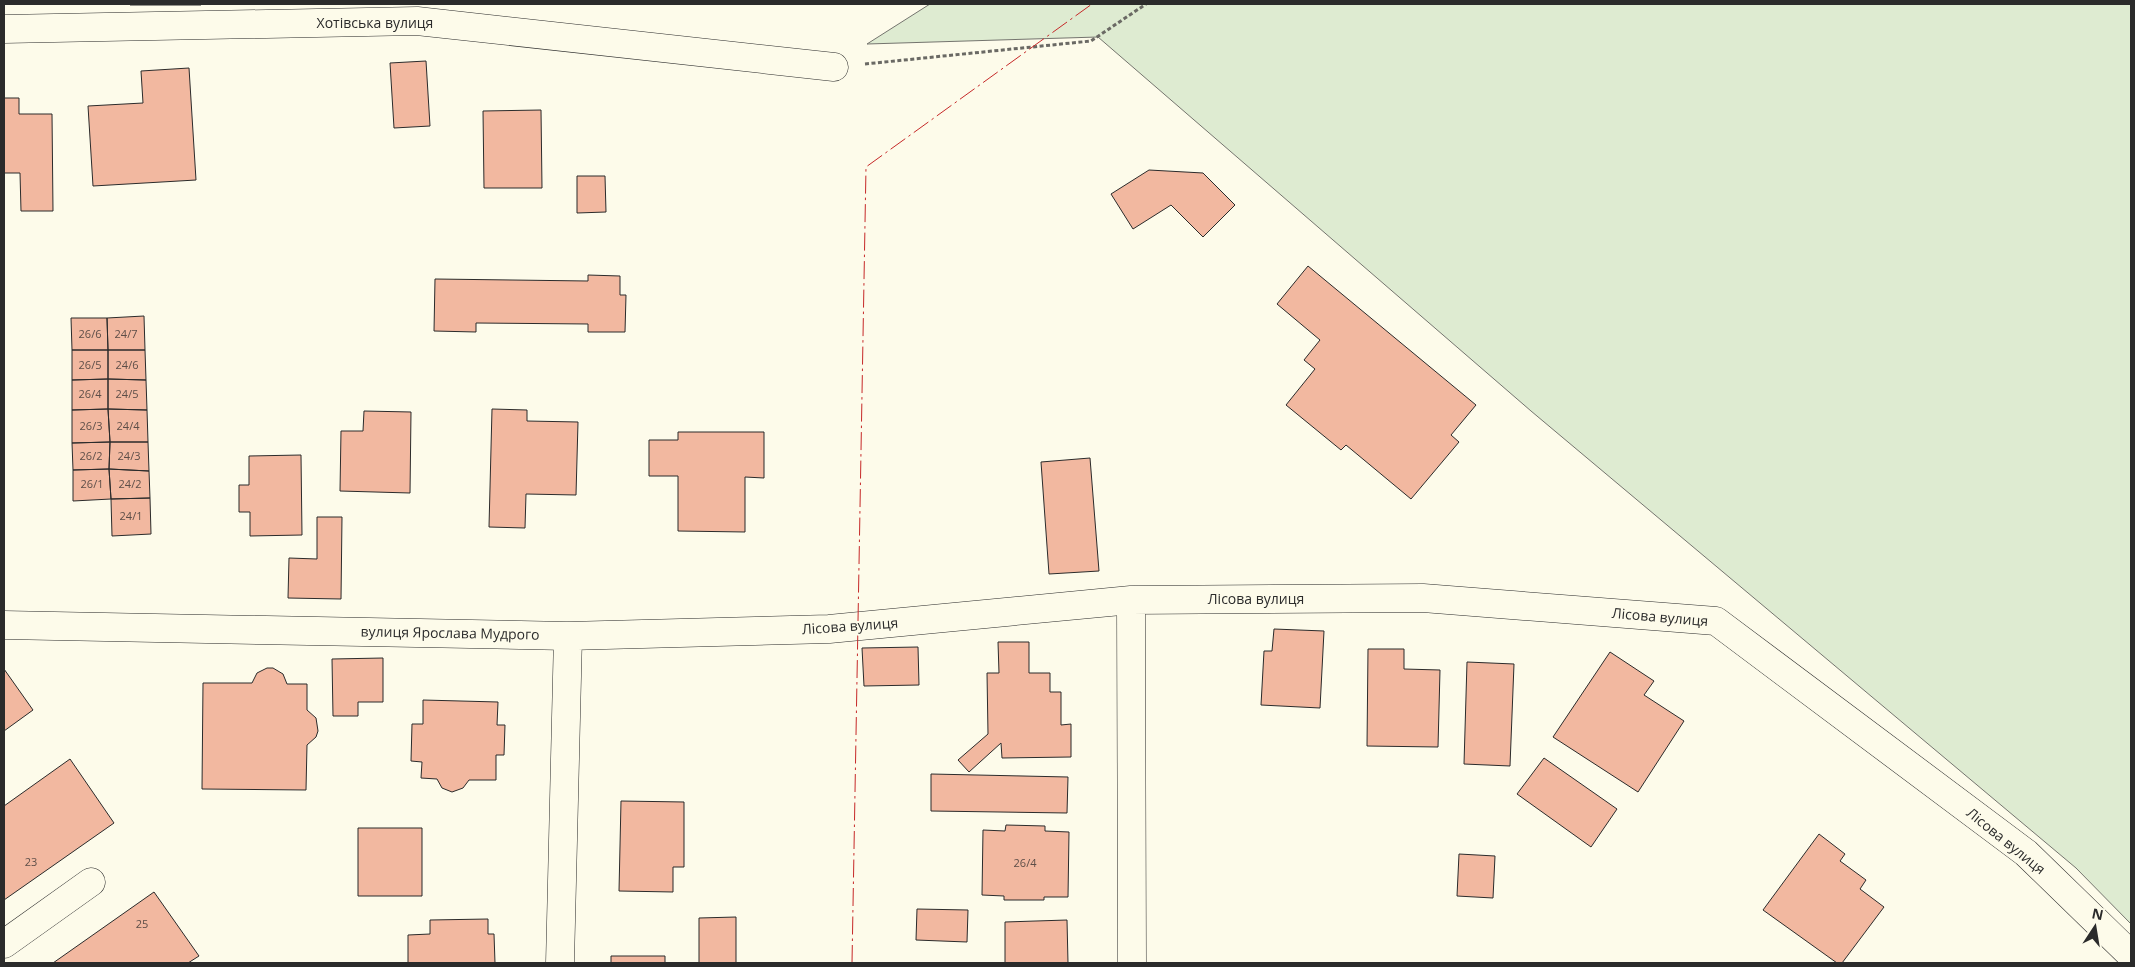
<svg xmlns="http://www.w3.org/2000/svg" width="2135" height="967" viewBox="0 0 2135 967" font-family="'Open Sans',sans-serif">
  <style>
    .green { fill: #deebd1; stroke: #74746e }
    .building { fill: #f2b8a0; stroke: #2b2b2b }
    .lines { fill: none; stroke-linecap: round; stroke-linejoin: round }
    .minor-casing { stroke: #2b2b2b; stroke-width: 29 }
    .path { stroke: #6a6964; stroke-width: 3; stroke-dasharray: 4 2.5; stroke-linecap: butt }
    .minor { stroke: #fdfbea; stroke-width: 28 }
    .power { stroke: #c62828; stroke-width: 1; stroke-dasharray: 18 4 2.5 4; stroke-linecap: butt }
    .labels { text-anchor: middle; stroke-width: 4; stroke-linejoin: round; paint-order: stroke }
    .number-label { font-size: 11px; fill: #5d4e48 }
    .street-label { font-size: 14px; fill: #2b2b2b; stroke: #fdfbea }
  </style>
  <rect width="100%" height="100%" fill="#fdfbea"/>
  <path class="green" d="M 930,4 L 2131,4 L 2131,924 L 2076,868 L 1531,411 L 1098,37 L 867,44 Z"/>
  <path class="building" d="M 130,4 L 201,4 L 201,5 L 130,5 Z
    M 426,61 L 430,126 L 394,128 L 390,63 Z
    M 189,68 L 196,180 L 93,186 L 88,106 L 143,103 L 141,71 Z
    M 4,98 L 19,98 L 19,114 L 52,114 L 53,211 L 21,211 L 20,173 L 4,173 Z
    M 541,110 L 542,188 L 484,188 L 483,111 Z
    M 1149,170 L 1203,173 L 1235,205 L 1203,237 L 1171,205 L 1133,229 L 1111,194 Z
    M 577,176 L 605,176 L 606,212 L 577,213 Z
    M 1308,266 L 1476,405 L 1451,435 L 1459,442 L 1411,499 L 1346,445 L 1341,450 L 1286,405 L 1315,369 L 1304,360 L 1320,340 L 1277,304 Z
    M 588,275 L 620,276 L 620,295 L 626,295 L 625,332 L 588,332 L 588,324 L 476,323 L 476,332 L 434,331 L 435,279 L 588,281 Z
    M 144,316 L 145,350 L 108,350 L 107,318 Z
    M 71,318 L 107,318 L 108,350 L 72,350 Z
    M 72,350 L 108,350 L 108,379 L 72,380 Z
    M 108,350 L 145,350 L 146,380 L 108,379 Z
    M 108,379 L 108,409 L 72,410 L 72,380 Z
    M 108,379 L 146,380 L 147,410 L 108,409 Z
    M 108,409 L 110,442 L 72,443 L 72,410 Z
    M 108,409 L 147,410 L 148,442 L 110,442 Z
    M 492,409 L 527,410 L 527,421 L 578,422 L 576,495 L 526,494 L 525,528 L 489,527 Z
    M 364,411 L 411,412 L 410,493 L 340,491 L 341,431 L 363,431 Z
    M 678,432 L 764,432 L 764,478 L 745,477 L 745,532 L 678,531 L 678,476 L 649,476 L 649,440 L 678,440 Z
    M 110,442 L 109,469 L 73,470 L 72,443 Z
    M 110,442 L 148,442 L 149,471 L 109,469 Z
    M 301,455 L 302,535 L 250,536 L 250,512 L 239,512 L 239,485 L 249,485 L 249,456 Z
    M 1090,458 L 1099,571 L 1049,574 L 1041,462 Z
    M 109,469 L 111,499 L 73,501 L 73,470 Z
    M 109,469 L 149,471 L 150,498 L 111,499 Z
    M 150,498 L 151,534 L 112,536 L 111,499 Z
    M 317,517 L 342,517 L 341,599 L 288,598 L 289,558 L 317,559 Z
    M 1274,629 L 1324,631 L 1320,708 L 1261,705 L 1264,651 L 1272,651 Z
    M 998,642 L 1029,642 L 1029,673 L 1050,673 L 1050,692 L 1061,692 L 1061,725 L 1071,724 L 1071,757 L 1002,758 L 1001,743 L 969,772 L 958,760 L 988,734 L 987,673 L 999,673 Z
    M 918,647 L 919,685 L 864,686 L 862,648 Z
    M 1368,649 L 1404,649 L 1404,669 L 1440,670 L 1438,747 L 1367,746 Z
    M 1610,652 L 1654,681 L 1644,695 L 1684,721 L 1638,792 L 1553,737 Z
    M 383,658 L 383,702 L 358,702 L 358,716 L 333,716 L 332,659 Z
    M 1467,662 L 1514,664 L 1510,766 L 1464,764 Z
    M 267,668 L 273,668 L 283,674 L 287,684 L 307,684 L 307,710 L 316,718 L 318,731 L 316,737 L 307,745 L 306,790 L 202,789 L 203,683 L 252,683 L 257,673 Z
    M 4,669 L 33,710 L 4,731 Z
    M 423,700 L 498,702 L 497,725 L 505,725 L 504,755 L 496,755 L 496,780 L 469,780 L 463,788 L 452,792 L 442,788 L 437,779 L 421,778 L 422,762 L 411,761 L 412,724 L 423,724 Z
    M 1544,758 L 1617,809 L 1591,847 L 1517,794 Z
    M 70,759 L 114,823 L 4,900 L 4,806 Z
    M 931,774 L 1068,777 L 1067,813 L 931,811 Z
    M 621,801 L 684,802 L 684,867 L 673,867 L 673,892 L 619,891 Z
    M 1006,825 L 1045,826 L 1045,831 L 1069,832 L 1068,897 L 1044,897 L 1044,900 L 1004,900 L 1004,896 L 982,895 L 983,830 L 1005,831 Z
    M 358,828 L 422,828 L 422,896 L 358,896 Z
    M 1819,834 L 1845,854 L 1840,861 L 1866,880 L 1860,889 L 1884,907 L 1842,963 L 1837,963 L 1763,910 Z
    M 1459,854 L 1495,856 L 1493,898 L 1457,896 Z
    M 154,892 L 199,956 L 188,963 L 53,963 Z
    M 917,909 L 968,910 L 967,942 L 916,940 Z
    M 736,917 L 736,963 L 699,963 L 699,918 Z
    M 488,919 L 488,934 L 494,934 L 495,963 L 408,963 L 408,935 L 430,934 L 430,920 Z
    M 1067,920 L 1068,963 L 1005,963 L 1005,922 Z
    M 611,956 L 665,956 L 665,963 L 611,963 Z"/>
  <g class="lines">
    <g class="minor-casing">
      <path id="minor" d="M 4,29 L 417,21 L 834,67
        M 1131,600 L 1132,963
        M 4,625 L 568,636 L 829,629 L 1131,600 L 1423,598 L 1716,621 L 2026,853 L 2131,955
        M 4,944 L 91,882
        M 560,963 L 568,636"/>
    </g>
    <path class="path" d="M 865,64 L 1091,41 L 1146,4"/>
    <use href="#minor" class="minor"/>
    <path class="power" d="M 852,963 L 866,167 L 1092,4"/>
  </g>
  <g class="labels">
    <g class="number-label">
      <text x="90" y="338">26/6</text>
      <text x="126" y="338">24/7</text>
      <text x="90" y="369">26/5</text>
      <text x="127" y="369">24/6</text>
      <text x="90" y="398">26/4</text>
      <text x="127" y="398">24/5</text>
      <text x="91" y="430">26/3</text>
      <text x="128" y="430">24/4</text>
      <text x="91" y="460">26/2</text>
      <text x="129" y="460">24/3</text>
      <text x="92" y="488">26/1</text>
      <text x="130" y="488">24/2</text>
      <text x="131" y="520">24/1</text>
      <text x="31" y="866">23</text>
      <text x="1025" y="867">26/4</text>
      <text x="142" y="928">25</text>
    </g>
    <g class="street-label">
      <text x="375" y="28">Хотівська вулиця</text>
      <text x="1256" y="604">Лісова вулиця</text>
      <text transform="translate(1660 617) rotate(5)" y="5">Лісова вулиця</text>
      <text transform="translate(850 626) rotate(-4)" y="5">Лісова вулиця</text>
      <text transform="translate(450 633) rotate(1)" y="5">вулиця Ярослава Мудрого</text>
      <text transform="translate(2006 841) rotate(39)" y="5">Лісова вулиця</text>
    </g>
  </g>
  <rect width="2135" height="967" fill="none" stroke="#2b2b2b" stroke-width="10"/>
  <g transform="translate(2095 927) rotate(12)" stroke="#fdfbea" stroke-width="4" paint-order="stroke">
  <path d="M0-4L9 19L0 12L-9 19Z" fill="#2b2b2b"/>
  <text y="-8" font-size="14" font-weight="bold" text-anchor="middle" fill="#2b2b2b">N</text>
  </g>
</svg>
